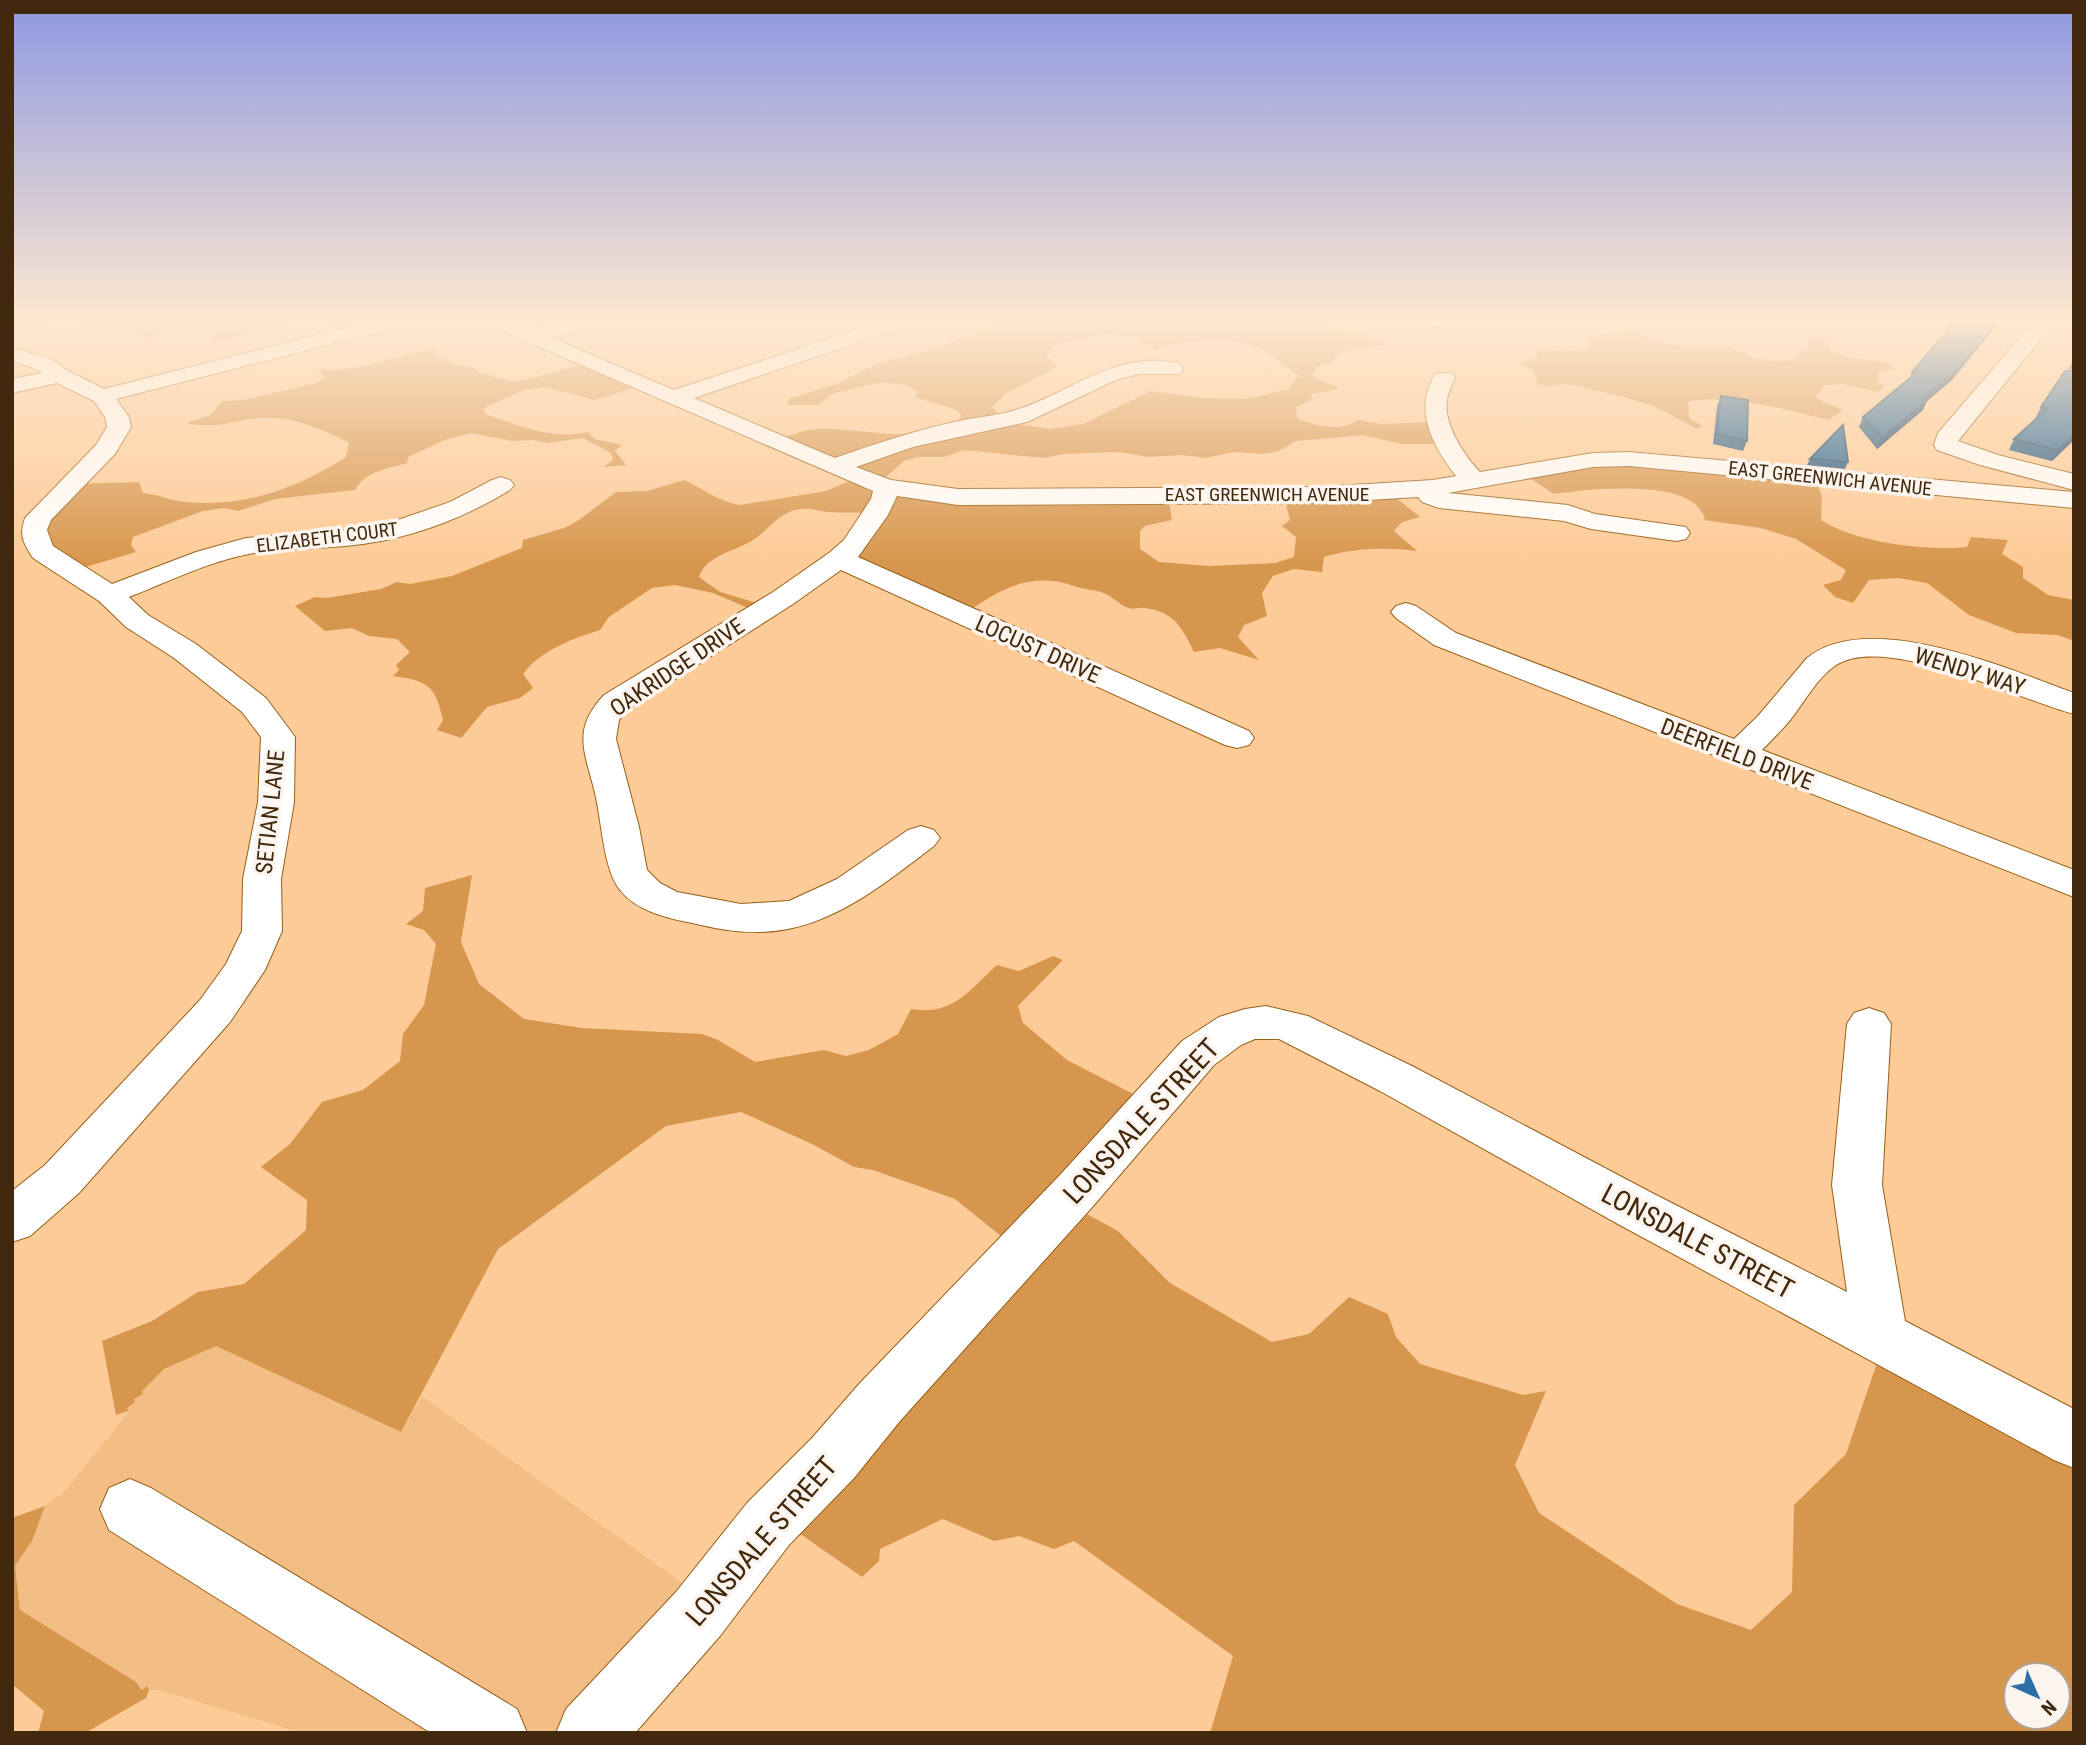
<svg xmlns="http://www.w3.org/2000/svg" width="2086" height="1745" viewBox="0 0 2086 1745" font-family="'Roboto Condensed',sans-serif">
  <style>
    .built { fill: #f3be86 }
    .green { fill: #d7964d; fill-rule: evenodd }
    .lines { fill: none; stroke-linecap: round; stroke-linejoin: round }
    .minor-casing { stroke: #975f16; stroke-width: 2 }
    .minor { fill: #fff; fill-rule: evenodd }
    .wall { fill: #165280 }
    .shaded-wall { fill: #124268 }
    .building { fill: #195f95; stroke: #124268; stroke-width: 2 }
    .labels { text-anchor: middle; stroke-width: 7; stroke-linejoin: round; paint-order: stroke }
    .far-street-label { font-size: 19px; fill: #42290d; stroke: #fcf5ef }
    .street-label { font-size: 23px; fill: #42290d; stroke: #fcf5ef }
    .near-street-label { font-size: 28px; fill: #42290d; stroke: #fcf5ef }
  </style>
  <rect width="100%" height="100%" fill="#fdcb97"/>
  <path class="built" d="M 216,1346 L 401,1432 L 422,1396 L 706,1600 L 593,1733 L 302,1733 L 159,1690 L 149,1690 L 147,1687 L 143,1690 L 136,1682 L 20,1610 L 15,1566 L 32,1541 L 45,1506 L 64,1492 L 127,1414 L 126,1408 L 134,1399 L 143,1394 L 142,1391 L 164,1369 Z"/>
  <path class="green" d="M 12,319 L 333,319 L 356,334 L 325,322 L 308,320 L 209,343 L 217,333 C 194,324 170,326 150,340 L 138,333 L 91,330 L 80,323 L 70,322 L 12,330 Z
    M 1012,319 L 1306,319 L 1344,332 L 1369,332 L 1369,337 L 1385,344 L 1348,350 L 1336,355 L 1333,362 L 1317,367 L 1312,375 C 1320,383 1330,381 1338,389 L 1312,394 L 1311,400 L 1296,407 L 1297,418 C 1313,426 1342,432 1358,420 L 1380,424 L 1433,422 L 1446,444 L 1401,444 L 1363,435 L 1296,441 L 1279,451 L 1262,454 L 1234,452 L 1206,458 L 1182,455 L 1148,457 L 1119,452 L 1064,454 L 1043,458 L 964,450 L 944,457 L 917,457 L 904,461 L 880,482 L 928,495 L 1168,496 L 1172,520 L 1145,526 L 1140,531 L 1140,549 L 1159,562 L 1209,566 L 1275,563 L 1294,557 L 1296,537 L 1282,526 L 1290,520 L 1284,496 L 1389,492 L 1420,517 L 1402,522 L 1394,531 L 1417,551 C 1385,547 1354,548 1324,557 L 1322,572 L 1294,569 L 1273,576 L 1262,593 L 1267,616 L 1244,625 L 1238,637 L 1259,660 L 1220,648 L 1194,652 C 1182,628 1175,612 1145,608 C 1140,607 1133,610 1129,608 C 1121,606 1113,597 1106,594 C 1096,589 1084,590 1074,586 C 1031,571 999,589 965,614 L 844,561 L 876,513 C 860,512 843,513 827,512 C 816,510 807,507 795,510 C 777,515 770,528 756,538 C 739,551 706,554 699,577 L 720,592 L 764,605 L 755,611 L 713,593 L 675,585 L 652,588 L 609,617 L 600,630 C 572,639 541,650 523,674 L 533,688 L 520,698 L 487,707 L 461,738 L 437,730 L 443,720 C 435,684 427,681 393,676 L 399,670 L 396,665 L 410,652 L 397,639 L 369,636 L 352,628 L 325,631 L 295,606 L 315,597 L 327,598 L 381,589 L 397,582 L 410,584 L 452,576 L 522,548 L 523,540 L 564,528 L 579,520 L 616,492 L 647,491 L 684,480 C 702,488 720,502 740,505 L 826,491 L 859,477 L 778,440 C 788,437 799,431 809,430 C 851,423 931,452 962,416 L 957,410 L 915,397 L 918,392 L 907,385 L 881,382 L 832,394 L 818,405 L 787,405 L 789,399 L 839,383 L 874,365 L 929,350 ZM 1108,334 L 1136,338 L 1155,350 C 1187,340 1231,334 1262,350 C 1274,356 1286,367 1298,375 L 1289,389 L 1247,399 L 1203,398 L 1151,391 L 1083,424 L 1050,429 L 1018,424 L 1001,416 L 992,407 L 1006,393 L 1057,367 L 1046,355 L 1055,345 Z
    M 1633,330 L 1644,332 L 1646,338 L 1662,343 L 1710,349 L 1728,346 L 1757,359 L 1778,361 L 1794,360 L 1799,354 L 1810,350 L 1807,338 L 1832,337 L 1828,346 L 1834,352 L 1855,359 L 1887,362 L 1896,369 L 1878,372 L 1877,382 L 1884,386 L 1879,392 L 1842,384 L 1824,385 L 1815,398 L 1843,410 L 1828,420 C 1792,411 1724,392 1688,402 L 1689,418 L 1702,426 L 1697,429 L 1654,406 L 1623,397 L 1574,385 L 1560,384 L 1548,387 L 1535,382 L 1538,379 L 1532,370 L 1520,363 L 1537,357 L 1538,349 C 1558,352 1571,354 1590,347 L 1590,335 Z
    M 437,347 L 435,354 L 458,365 L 473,367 L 480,373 L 513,382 L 530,379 L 591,361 L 636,387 L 594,400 L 546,387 L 524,390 L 484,408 L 485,414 C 520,426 551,440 588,432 L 595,439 L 622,445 L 615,451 L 626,465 L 603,467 L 613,460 L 611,453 L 583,438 L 547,443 L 533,440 L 512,441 L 471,433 L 445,440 L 408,457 L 407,463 C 388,469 365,471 355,490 L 275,499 L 238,511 L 224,508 L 203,511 L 133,537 L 131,545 L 136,552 L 72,571 L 41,546 L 45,511 L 73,484 L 139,482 L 143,493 C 158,494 171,501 186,502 C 244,508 298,488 346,457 L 349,443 C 323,429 291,416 261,418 C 232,420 218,430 186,423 L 211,415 L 222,401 L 244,400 L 316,383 L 325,378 L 318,369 C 360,373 397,356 437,347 Z
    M 1595,460 L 1815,477 L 1822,497 L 1821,520 C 1856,543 1926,551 1967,547 L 1971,537 L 2008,540 L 2002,554 L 2023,567 L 2023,578 L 2048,595 L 2074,600 L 2074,641 L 2058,635 L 2016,633 L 1969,615 L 1927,583 L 1899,578 L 1869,580 L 1853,603 L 1835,597 L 1823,585 L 1841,580 L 1846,570 L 1796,539 L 1761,528 L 1704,520 L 1705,517 C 1702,513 1699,507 1695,504 C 1668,481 1587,489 1554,494 L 1525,475 Z
    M 472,875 L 461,942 L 479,984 L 524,1019 L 582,1028 L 702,1034 L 718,1040 L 755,1062 L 824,1050 L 846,1056 L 869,1050 L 898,1034 L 911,1009 C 953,1016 968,991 997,965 L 1019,971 L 1053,956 L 1063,960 L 1018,1006 L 1023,1023 L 1067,1060 L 1143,1099 L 1072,1206 L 1118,1231 L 1170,1283 L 1272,1342 L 1309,1334 L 1349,1297 L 1388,1314 L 1396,1337 L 1420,1364 L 1523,1395 L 1546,1391 L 1515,1465 L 1539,1513 L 1677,1604 L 1751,1630 L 1792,1592 L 1794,1505 L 1846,1454 L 1884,1342 L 2074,1440 L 2074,1733 L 1210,1733 L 1233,1656 L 1074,1541 L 1054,1549 L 1019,1536 L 994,1541 L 943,1519 L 880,1549 L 879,1561 L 862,1577 L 783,1522 L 1022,1253 L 955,1199 L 873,1170 L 854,1167 L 812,1144 L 741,1112 L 666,1126 L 498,1249 L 401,1432 L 216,1346 L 164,1369 L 142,1391 L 143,1394 L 134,1399 L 135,1402 L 127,1408 L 128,1411 L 116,1415 L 102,1341 L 152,1321 L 198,1292 L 244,1284 L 306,1230 L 307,1200 L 261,1167 L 290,1144 L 322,1102 L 363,1090 L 400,1061 L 403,1034 L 424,1005 L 436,944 L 424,930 L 406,924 L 423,911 L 425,888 ZM 2016,1675 L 2058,1675 L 2058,1717 L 2016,1717 Z
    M 45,1506 L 32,1541 L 15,1566 L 20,1610 L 136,1682 L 142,1690 L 147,1686 L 149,1690 L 146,1698 L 85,1733 L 38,1733 L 44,1711 L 12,1684 L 12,1518 Z"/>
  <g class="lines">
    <g class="minor-casing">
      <path id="minor" d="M 381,319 L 416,319 L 413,323 L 116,399 L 129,417 L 131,427 L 115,454 L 51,520 L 47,530 L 53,546 L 112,584 L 196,552 L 246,538 L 349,530 L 392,522 L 450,502 L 492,480 L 501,477 L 510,480 L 514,485 L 510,490 C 459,521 404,541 345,546 C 313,549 281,548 249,554 C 207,562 168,582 129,597 L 148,615 L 196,644 L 266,698 L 295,737 L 294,802 L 281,879 L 282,931 L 265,970 L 230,1022 L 79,1193 L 30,1236 L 12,1242 L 12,1191 L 45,1165 L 200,1000 L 226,964 L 242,931 L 243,879 L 258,802 L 261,737 L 242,712 L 174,658 L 126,627 L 99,601 L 33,558 C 23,543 19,535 25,518 L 96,445 L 107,427 L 105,417 L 94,401 L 57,383 L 12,393 L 12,379 L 42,373 L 34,368 L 12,361 L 12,348 L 50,358 L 68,371 L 104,389 Z
        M 481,319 L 509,319 L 535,330 L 571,319 L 603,319 L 600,323 L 552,338 L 674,390 L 888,319 L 919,319 L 916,323 L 694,398 L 835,458 C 875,444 916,430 959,421 C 976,417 995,416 1012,411 C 1070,395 1114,348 1180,364 L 1183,369 L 1180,374 L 1140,374 L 1118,379 L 1027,422 L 913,447 L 856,467 L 891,480 L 958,489 L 1319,487 L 1433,480 L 1456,476 C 1433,446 1412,409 1436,373 L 1452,373 L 1455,378 C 1452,385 1448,392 1447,400 C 1443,424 1464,455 1480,472 L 1593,453 L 1629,452 L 2074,492 L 2074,508 L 1629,466 L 1593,467 L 1448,493 L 1568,505 L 1595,514 L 1686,527 L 1690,533 L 1686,539 L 1676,541 L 1591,529 L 1564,521 L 1439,508 L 1422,502 L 1418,497 L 1319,503 L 958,505 L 897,496 L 888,515 L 858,557 L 1249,731 L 1254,738 L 1249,745 L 1237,748 L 1225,745 L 841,570 L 793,604 L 628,709 L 619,720 L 616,739 L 639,827 L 647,870 L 660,883 L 677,892 L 741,904 L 789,901 L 837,879 L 908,830 L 921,826 L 934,830 L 940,838 L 934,846 C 882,885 828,931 760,932 C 737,933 714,928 692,923 C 667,918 636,911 620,890 C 603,869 602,822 595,793 C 585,752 571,730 604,695 L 773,592 L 829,553 L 844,540 L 871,499 L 873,491 L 484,323 Z
        M 1417,319 L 1527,319 C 1516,332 1428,332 1417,319 Z
        M 2036,319 L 2057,319 L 1958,441 L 1998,455 L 2074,474 L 2074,490 L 1980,465 L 1937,450 L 1934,445 L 1938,433 Z
        M 1406,603 L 1416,606 L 1456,633 L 1734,739 L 1758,716 L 1807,658 C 1869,608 2008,669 2074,693 L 2074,714 C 2019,700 1887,633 1836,665 C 1817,678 1805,701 1791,719 C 1782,730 1772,740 1762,750 L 2074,870 L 2074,897 L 1434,645 L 1396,618 L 1391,612 L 1396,606 Z
        M 1266,1006 L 1308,1016 L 1412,1066 L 1654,1194 L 1847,1292 L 1832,1185 L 1847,1024 L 1854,1013 L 1869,1008 L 1884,1013 L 1891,1024 L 1882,1185 L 1905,1321 L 2074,1409 L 2074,1468 L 2054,1460 L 1618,1224 L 1380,1091 L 1279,1039 L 1255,1039 L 1241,1045 L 1214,1065 L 1094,1205 L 900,1421 L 854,1478 L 789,1545 L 720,1636 L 635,1733 L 556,1733 L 566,1709 L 676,1592 L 747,1503 L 812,1438 L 860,1383 L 1060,1175 L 1182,1041 L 1219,1017 L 1245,1009 Z
        M 130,1479 L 151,1488 L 517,1709 L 527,1733 L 431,1733 L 109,1530 L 100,1509 L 109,1488 Z"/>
    </g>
    <use href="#minor" class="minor"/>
  </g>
  <path class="wall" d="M 2065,371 L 2074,440 L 2052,461 L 2009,450 L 2014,439 L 2037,418 L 2036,417 L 2041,407 Z
    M 1912,372 L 1952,380 L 1926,402 L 1923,410 L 1877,449 L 1859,427 L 1863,417 L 1909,379 Z
    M 1721,396 L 1747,441 L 1743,451 L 1713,444 L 1717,406 Z
    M 1810,459 L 1848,462 L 1845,469 L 1807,465 Z"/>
  <path class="shaded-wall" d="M 1999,319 L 2002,319 L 1952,380 L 1926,402 L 1923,410 L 1877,449 L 1882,438 L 1922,399 Z
    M 2074,435 L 2074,440 L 2052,461 L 2058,450 Z"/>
  <path class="building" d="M 1957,319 L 1999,319 L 1956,371 L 1922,399 L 1927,400 L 1882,438 L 1863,417 L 1916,373 L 1912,372 Z
    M 2074,362 L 2074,422 L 2072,425 L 2074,425 L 2074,435 L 2058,450 L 2014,439 L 2048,408 L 2041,407 L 2065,371 L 2068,371 Z
    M 1721,396 L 1748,400 L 1747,441 L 1717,434 Z
    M 1843,425 L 1848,462 L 1810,459 Z"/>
  <linearGradient id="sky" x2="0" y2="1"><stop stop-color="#8d98e1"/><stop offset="0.57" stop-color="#fee8d0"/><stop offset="1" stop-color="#fee8d0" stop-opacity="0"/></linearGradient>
  <rect width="2086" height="564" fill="url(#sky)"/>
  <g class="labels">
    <g class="far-street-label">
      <text transform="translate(1830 478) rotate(6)" y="7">EAST GREENWICH AVENUE</text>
      <text x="1267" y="501">EAST GREENWICH AVENUE</text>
      <text transform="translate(327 537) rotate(-7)" y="7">ELIZABETH COURT</text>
    </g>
    <g class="street-label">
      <text transform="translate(1038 649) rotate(24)" y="8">LOCUST DRIVE</text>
      <text transform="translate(677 667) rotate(-34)" y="8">OAKRIDGE DRIVE</text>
      <text transform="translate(1970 671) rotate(17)" y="8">WENDY WAY</text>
      <text transform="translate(1737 754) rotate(21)" y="8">DEERFIELD DRIVE</text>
      <text transform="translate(270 812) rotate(-84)" y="8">SETIAN LANE</text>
    </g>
    <g class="near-street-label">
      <text transform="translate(1141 1121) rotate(-47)" y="10">LONSDALE STREET</text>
      <text transform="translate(1698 1241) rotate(28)" y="10">LONSDALE STREET</text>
      <text transform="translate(761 1541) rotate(-49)" y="10">LONSDALE STREET</text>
    </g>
  </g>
  <rect width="2086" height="1745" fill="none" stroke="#42290d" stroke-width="28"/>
  <g transform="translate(2037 1696) rotate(135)"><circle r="33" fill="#fcf5ef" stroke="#b2a395" stroke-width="2"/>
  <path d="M0-5L12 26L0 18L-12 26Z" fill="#2d6ea4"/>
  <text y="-10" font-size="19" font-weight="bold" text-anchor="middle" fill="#42290d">N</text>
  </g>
</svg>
